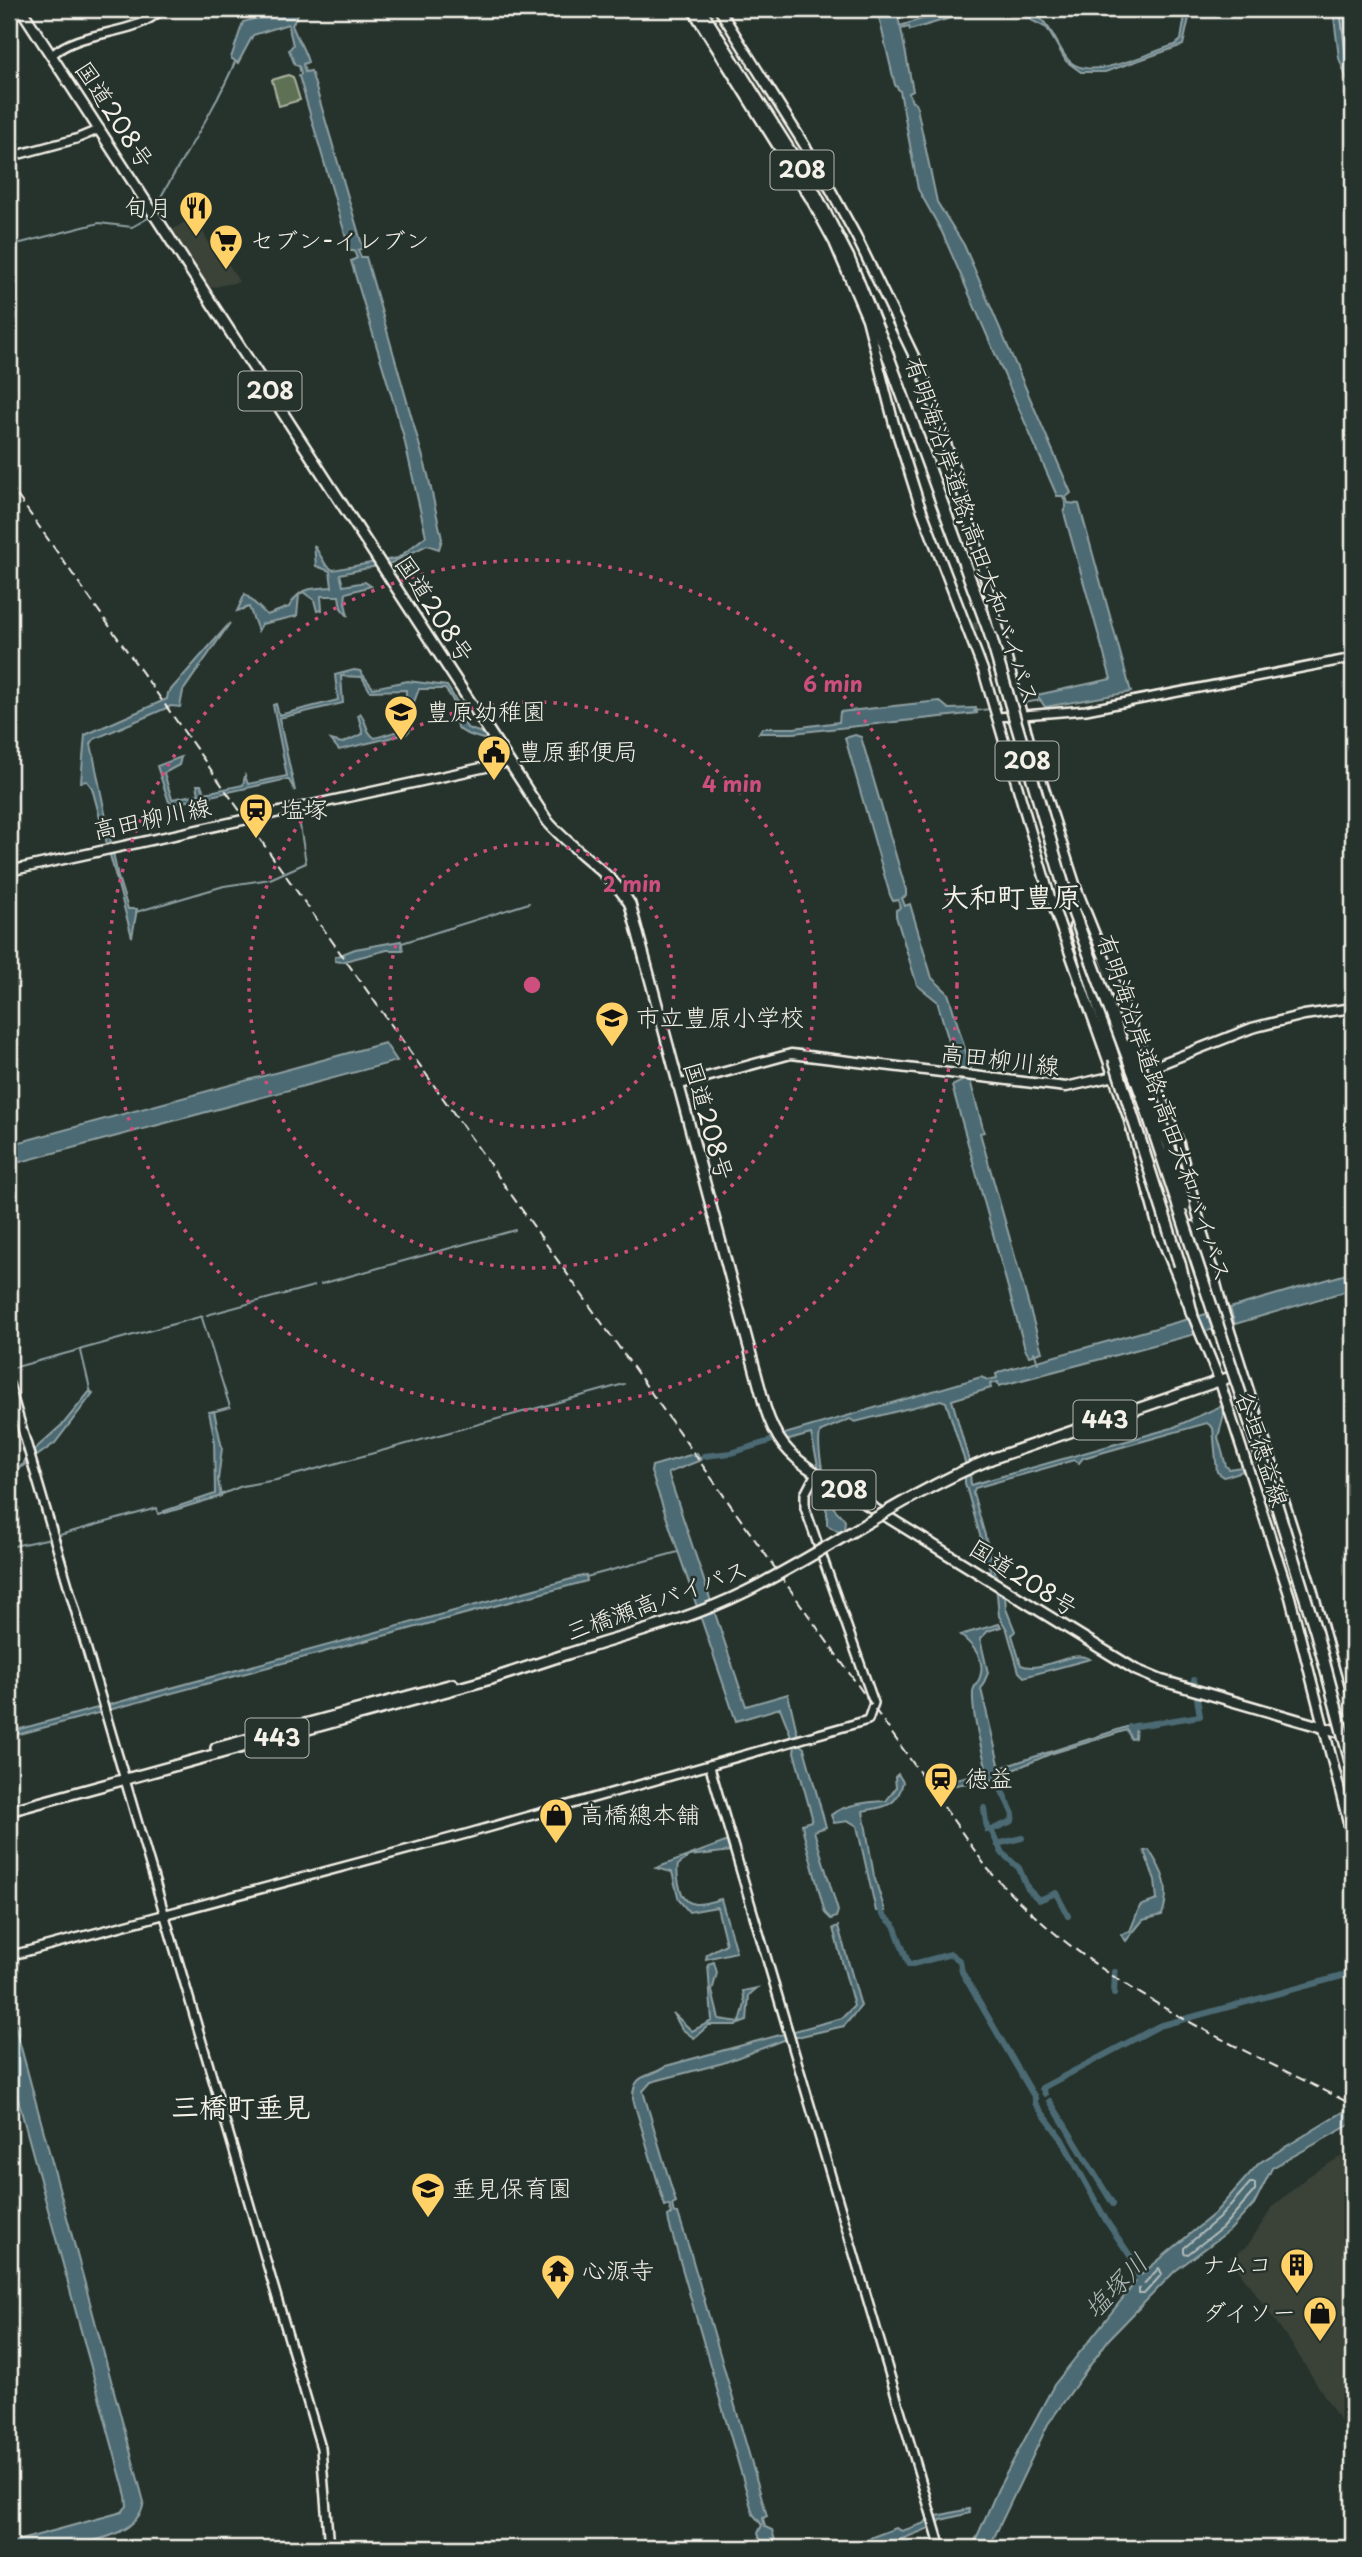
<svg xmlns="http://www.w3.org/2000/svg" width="1362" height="2557" viewBox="0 0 1362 2557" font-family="'Playpen Sans','Klee One',sans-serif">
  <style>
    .built { fill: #3b4239 }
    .green { fill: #5e7154; stroke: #a9b19e; stroke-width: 2 }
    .water { fill: #4c6a73; stroke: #8fa0a2; stroke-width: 2 }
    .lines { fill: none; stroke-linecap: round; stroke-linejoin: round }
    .shore { stroke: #b1bbb9; stroke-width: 2 }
    .stream { stroke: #8fa0a2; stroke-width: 2 }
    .canal { stroke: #4c6a73; stroke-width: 6 }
    .secondary-tunnel { stroke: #455049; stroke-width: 8; stroke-dasharray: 8 4; stroke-linecap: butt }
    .tertiary-casing { stroke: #f4f1e8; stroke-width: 12 }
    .secondary-casing { stroke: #f4f1e8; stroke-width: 13 }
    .trunk-casing { stroke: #f4f1e8; stroke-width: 14 }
    .motorway-casing { stroke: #f4f1e8; stroke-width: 15 }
    .tertiary { stroke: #26332d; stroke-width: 7 }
    .secondary { stroke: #26332d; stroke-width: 8 }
    .trunk { stroke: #26332d; stroke-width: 9 }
    .motorway { stroke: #26332d; stroke-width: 10 }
    .rail { stroke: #f4f1e8; stroke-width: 2; stroke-dasharray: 10 5; stroke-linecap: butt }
    .trunk-bridge-casing { stroke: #f4f1e8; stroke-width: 14; stroke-linecap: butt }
    .motorway-bridge-casing { stroke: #f4f1e8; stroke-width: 15; stroke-linecap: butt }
    .trunk-bridge { stroke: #26332d; stroke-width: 9 }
    .motorway-bridge { stroke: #26332d; stroke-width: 10 }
    .ring { fill: none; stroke: #ce4e7e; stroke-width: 3.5; stroke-dasharray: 3.5 7 }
    .labels { text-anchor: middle; stroke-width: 5; stroke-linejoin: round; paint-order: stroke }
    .shield { fill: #26332d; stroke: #b6b8b0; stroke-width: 2 }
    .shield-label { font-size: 23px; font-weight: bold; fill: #f4f1e8 }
    .street-label { font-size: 24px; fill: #f4f1e8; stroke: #26332d }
    .poi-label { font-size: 24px; fill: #f4f1e8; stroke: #26332d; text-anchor: start }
    .water-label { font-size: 26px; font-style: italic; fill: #b1bbb9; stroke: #26332d }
    .quarter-label { font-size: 28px; font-weight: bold; fill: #f4f1e8; stroke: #26332d }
    .centre { fill: #ce4e7e; stroke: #26332d; stroke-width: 3.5 }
    .ring-label { font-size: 21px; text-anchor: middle; font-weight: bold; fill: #ce4e7e; stroke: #26332d; stroke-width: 5; stroke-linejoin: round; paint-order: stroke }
  </style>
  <rect width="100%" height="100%" fill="#26332d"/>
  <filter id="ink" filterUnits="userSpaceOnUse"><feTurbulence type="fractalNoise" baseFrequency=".0143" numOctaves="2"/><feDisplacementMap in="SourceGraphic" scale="14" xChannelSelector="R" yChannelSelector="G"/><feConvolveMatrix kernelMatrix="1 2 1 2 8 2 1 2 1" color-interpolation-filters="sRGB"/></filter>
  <g filter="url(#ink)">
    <path class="built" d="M 193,216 L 200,226 L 198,231 L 202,230 L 219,261 L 225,258 L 239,282 L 208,288 L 171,231 Z
      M 1342,2156 L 1353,2207 L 1353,2441 L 1289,2340 L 1230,2258 L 1248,2245 L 1272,2208 L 1307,2177 Z"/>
    <path class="green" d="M 288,75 L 293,77 L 300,100 L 279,106 L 272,80 Z"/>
    <path class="water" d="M 288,9 L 301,9 L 292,25 C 297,39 304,48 308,62 L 303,64 L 305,72 L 311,71 L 363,248 L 358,250 L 361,257 L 366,257 L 428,475 L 442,539 L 439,549 L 427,545 L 391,563 L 340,574 L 343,586 L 365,582 L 371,586 L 346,593 L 345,603 L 348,616 L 341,608 L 339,596 L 321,596 L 322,610 L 317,611 L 314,600 L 303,592 L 299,595 L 297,616 L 262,624 L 258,631 L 249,607 L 237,611 L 245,594 L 267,615 L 289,607 C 301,586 309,589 332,587 L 330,571 L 316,566 L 314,545 L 326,565 L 333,570 L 398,558 L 426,536 L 403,434 L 351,261 L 357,258 L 354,251 L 350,251 L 299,76 L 301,74 L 299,66 L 295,65 L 289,50 L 293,45 L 288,24 L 253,35 L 238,63 L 231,58 L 243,22 Z
      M 877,9 L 896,9 L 900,26 L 953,9 L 981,9 L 910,30 L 909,27 L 901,29 L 913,91 L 909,93 L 912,102 L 916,103 L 937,202 L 964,245 L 1071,493 L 1066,497 L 1068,503 L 1079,504 L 1131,692 L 1045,707 L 1037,695 L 1111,679 L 1064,513 L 1066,506 L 1063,496 L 1057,496 L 942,232 L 918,189 L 900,91 L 895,85 Z
      M 1021,9 L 1039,9 L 1038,16 C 1052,28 1056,43 1066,57 C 1085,86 1148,52 1175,45 L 1181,40 L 1186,9 L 1191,9 L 1183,45 L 1105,72 L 1081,72 L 1066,61 L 1047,28 L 1029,19 Z
      M 1333,9 L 1350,9 L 1353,95 L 1339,58 Z
      M 230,623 L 183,691 L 180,707 L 171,706 L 94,739 L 91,744 L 118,877 L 128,909 L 137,909 L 132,937 L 92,788 L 87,781 L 81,782 L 85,735 L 167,699 L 168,693 Z
      M 354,670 L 360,671 L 373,688 L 408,681 L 447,686 L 457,702 L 457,708 L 467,728 L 485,734 L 488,740 C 433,728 471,718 445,689 L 419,689 L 414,702 L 410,730 L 406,734 L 339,750 L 331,740 L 342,743 L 363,734 L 358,715 L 360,713 C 367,721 365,732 375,738 L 405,729 L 406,690 L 370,691 L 362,677 L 341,676 L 343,703 L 279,718 L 295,791 L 289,780 L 283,780 L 174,804 L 169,802 L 157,766 L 181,757 L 179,765 L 164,773 L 172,799 L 199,794 L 197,785 L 201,785 L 205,793 L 243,785 L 245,776 L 248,784 L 287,776 L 273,705 L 276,704 L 279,715 L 338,700 L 335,675 Z
      M 939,701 L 949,709 L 976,708 L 977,713 L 793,733 L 759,733 L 762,728 L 794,728 L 839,722 L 840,712 Z
      M 855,735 L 861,737 L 906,890 L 906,896 L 902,898 L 905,906 L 910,904 L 932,978 L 948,993 L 972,1072 L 971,1084 L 984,1132 L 980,1133 L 1042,1352 L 1029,1356 L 1025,1349 L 952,1086 L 964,1080 L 965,1072 L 956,1065 L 937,1001 L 917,985 L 896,916 L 896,910 L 900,908 L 898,900 L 893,901 L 890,895 L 845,738 Z
      M 401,941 L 403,950 L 387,950 L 341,962 L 335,961 L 335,957 L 355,949 Z
      M 385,1043 L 397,1061 L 9,1165 L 9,1145 Z
      M 1353,1272 L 1353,1289 L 1235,1324 L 1230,1308 Z
      M 1217,1311 L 1223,1324 L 1222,1327 L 999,1386 L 998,1382 L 990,1384 L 991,1388 L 952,1400 L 969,1461 L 971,1485 L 1172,1428 L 1221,1406 L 1224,1415 L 1218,1437 L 1226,1466 L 1229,1469 L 1241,1467 L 1243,1471 L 1224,1477 L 1217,1472 L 1213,1428 L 1207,1423 L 1083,1458 L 1079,1463 L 1074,1460 L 975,1488 L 973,1493 L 1001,1592 L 1005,1595 L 1006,1609 L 1015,1631 L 1012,1635 L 1021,1665 C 1043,1674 1073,1648 1090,1659 L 1024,1677 L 1019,1672 L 1007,1630 L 999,1616 L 997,1594 L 965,1483 L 965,1462 L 946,1402 L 941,1400 L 855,1422 L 850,1419 L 821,1431 C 815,1443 826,1496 834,1508 C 837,1512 842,1516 845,1521 L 844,1531 L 839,1532 L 827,1525 L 827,1512 L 819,1485 L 822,1483 L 811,1434 L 785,1441 L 781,1435 L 981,1377 L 988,1380 L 997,1378 L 996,1374 L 1002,1371 Z
      M 90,1391 L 93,1393 L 55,1443 L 23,1466 L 26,1457 L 64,1423 Z
      M 214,1411 L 222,1448 L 218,1480 L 221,1496 L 165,1513 L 164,1511 L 215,1494 L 214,1436 L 209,1412 Z
      M 697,1453 L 701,1460 L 668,1473 L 746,1706 L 788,1694 L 800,1745 L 804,1748 L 826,1827 L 814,1831 L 838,1911 L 836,1917 L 831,1919 L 825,1913 L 804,1835 L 802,1824 L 811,1821 L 812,1817 L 794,1752 L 795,1746 L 780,1708 L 736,1721 L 651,1472 L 652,1466 Z
      M 586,1575 L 587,1581 L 9,1737 L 9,1732 Z
      M 999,1624 L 1001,1627 L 988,1631 L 980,1639 L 988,1673 L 981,1689 L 1000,1768 L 1136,1724 L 1135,1738 L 1131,1739 L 1127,1730 L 1050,1754 L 999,1776 L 999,1780 L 996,1781 L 991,1779 L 933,1789 L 931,1786 L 990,1770 L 987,1770 C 981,1746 972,1717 973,1692 C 973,1687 978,1683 980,1677 C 986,1659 973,1645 960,1635 Z
      M 898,1774 L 903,1782 C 897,1807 885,1807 863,1811 L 874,1876 L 885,1911 L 876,1911 L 857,1826 L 849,1821 L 834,1823 L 831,1815 C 844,1804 869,1802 886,1801 L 896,1788 L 895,1777 Z
      M 728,1841 L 732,1851 L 690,1856 L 678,1865 C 676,1873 678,1880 680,1888 C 686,1911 702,1904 721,1899 L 736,1952 L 706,1959 L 707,1954 L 726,1944 L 717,1907 L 689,1912 L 679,1900 L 672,1872 L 656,1868 Z
      M 1149,1850 C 1164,1873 1171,1888 1162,1915 L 1143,1920 L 1126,1941 L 1121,1935 L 1130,1931 L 1140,1906 L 1157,1900 L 1155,1880 L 1144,1851 Z
      M 838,1926 L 861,2006 L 844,2026 L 784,2040 L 723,2063 L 651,2082 L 643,2091 L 676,2203 L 672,2205 L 674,2213 L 678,2213 L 690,2251 L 767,2516 L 763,2518 L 765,2527 L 772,2530 L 777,2548 L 763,2548 L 758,2533 L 762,2525 L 753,2514 L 669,2223 L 668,2216 L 671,2214 L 669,2205 L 665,2206 L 633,2099 C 632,2072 651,2078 666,2066 L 842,2018 L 854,2006 L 833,1928 Z
      M 714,1962 L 717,1973 L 712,1991 L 719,2019 L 740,2022 L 745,2004 L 743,1991 L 757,1988 L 749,1995 L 747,2021 L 736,2025 L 709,2025 L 694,2038 L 682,2029 L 673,2013 L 692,2031 L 712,2021 L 708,1964 Z
      M 9,2003 L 144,2502 C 137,2548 45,2548 9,2548 L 9,2543 L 122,2512 L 127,2506 L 126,2496 L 9,2066 Z
      M 1353,2106 L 1353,2123 L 1272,2168 L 1254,2204 L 1230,2230 L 1175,2271 L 1109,2339 L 1048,2424 L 989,2548 L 972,2548 L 998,2489 L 1054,2385 L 1142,2274 L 1214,2214 L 1259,2163 Z
      M 969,2509 L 970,2513 L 941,2520 L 937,2525 L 880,2548 L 843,2548 L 896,2528 L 902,2531 L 925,2523 L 928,2518 Z"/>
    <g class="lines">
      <path class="shore" d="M 1340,9 L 1346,57 L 1353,79
        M 1250,2183 L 1255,2183 L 1255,2190 L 1222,2228 L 1188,2254 L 1184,2253 L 1184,2248 L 1219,2218 Z
        M 1159,2268 L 1162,2274 L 1144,2294 L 1139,2294 L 1139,2289 Z"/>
      <path class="stream" d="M 154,209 C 181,160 213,113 235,62
        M 9,246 L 99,223 L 132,227 L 150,217
        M 1023,703 L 1041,700
        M 974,711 L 990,709
        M 136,912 L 224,886 L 270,879 L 306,863 L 298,813
        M 402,943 L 529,903
        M 321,1284 L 515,1230
        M 207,1315 L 314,1286
        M 202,1318 L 230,1407 L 212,1412
        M 81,1351 L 91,1393
        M 1034,1352 L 1038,1363
        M 9,1369 L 203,1316
        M 697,1458 L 704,1456
        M 9,1480 L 22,1465
        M 220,1495 L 242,1486 L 276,1480 L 624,1384
        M 56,1536 L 157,1508 L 158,1514 L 165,1512
        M 9,1547 L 51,1538
        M 586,1577 L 678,1552"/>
      <path class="canal" d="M 704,1456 L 731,1453 L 770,1441
        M 1130,1727 L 1200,1716 L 1194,1680
        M 984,1808 L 987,1830 L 991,1830 L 1002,1853 L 1019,1868 L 1028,1889 L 1039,1900 L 1056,1893 L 1068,1916
        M 991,1830 L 1012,1821 L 1013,1814 L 1000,1787
        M 997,1844 L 1022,1838
        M 879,1905 L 882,1914 L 894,1925 L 909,1965 L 951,1954 L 960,1961 L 962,1972 L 1035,2098 L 1035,2103 L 1061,2138 L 1107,2222 L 1133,2260 L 1141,2285
        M 1114,1994 L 1115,1972
        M 1045,2094 L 1042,2088 L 1159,2026 L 1353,1973
        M 1050,2101 L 1113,2204"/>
      <path class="secondary-tunnel" d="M 970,627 L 992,624"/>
      <g class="tertiary-casing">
        <path id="tertiary" d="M 52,55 C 82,28 133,38 162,9
          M 9,157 L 76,139 L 100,129
          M 998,717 L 1086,710 L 1353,658
          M 9,1384 L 321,2448 L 329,2548
          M 710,1767 L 941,2548
          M 9,1956 L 466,1834 L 868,1720 L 874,1703 L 805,1508 L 805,1494 L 816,1473"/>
      </g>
      <g class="secondary-casing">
        <path id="secondary" d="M 692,9 L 810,198 L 834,242 L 867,319 L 894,424 L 919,503 L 983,670 L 1050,897 L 1128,1117 L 1159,1232 L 1220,1382 L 1290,1597 L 1353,1841
          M 719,9 L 817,165 L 856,236 L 924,377 L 961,489 L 1031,748 L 1077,890 L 1178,1140 L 1222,1306 L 1313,1592 L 1353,1737
          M 9,871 L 509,762
          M 677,1085 L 791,1054 L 1066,1087 L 1150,1068 L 1252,1028 L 1304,1015 L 1353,1008"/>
      </g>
      <g class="trunk-casing">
        <path id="trunk" d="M 21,9 L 548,822 C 574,852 609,870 630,904 L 765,1407 C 775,1439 788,1455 816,1473 L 1136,1670 L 1160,1680 L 1353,1736
          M 991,1459 L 1242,1373
          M 216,1748 L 453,1684
          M 9,1811 L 491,1679 L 567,1654"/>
      </g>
      <g class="motorway-casing">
        <path id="motorway" d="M 700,9 L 808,180 L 848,257 L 883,342 L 990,634
          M 1075,927 L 1114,1058
          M 1096,962 L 1132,1043
          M 1192,1227 L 1200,1253 L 1212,1269
          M 1180,1265 L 1192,1314"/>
      </g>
      <use href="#tertiary" class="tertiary"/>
      <use href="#secondary" class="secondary"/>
      <use href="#trunk" class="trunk"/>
      <use href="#motorway" class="motorway"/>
      <path class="rail" d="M 9,484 L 987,1868 C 1090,1984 1218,2036 1353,2105"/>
      <g class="trunk-bridge-casing">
        <path id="trunk-bridge" d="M 567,1654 C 627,1635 691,1619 747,1591 C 830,1549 905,1494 991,1459"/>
      </g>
      <g class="motorway-bridge-casing">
        <path id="motorway-bridge" d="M 990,634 L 1064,887 L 1141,1093 L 1268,1477 L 1316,1632 L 1353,1771
          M 1132,1043 L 1169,1145 L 1185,1205
          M 1114,1058 L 1180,1265"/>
      </g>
      <use href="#trunk-bridge" class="trunk-bridge"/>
      <use href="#motorway-bridge" class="motorway-bridge"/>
    </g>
  </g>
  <g class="ring">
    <circle cx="532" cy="985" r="142"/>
    <circle cx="532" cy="985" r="283"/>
    <circle cx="532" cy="985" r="425"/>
  </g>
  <defs>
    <g id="restaurant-pin" transform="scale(1.75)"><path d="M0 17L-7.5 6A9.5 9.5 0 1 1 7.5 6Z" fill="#ffd166" stroke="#26332d"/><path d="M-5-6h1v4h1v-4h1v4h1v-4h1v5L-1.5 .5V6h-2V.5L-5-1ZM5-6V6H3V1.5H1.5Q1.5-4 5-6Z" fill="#111"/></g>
    <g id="supermarket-pin" transform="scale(1.75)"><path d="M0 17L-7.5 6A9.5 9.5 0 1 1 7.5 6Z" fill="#ffd166" stroke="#26332d"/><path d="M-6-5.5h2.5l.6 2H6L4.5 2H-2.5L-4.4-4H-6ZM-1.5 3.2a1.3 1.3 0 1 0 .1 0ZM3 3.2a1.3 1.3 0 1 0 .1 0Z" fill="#111"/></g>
    <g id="school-pin" transform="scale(1.75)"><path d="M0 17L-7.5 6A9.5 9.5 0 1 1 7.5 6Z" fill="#ffd166" stroke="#26332d"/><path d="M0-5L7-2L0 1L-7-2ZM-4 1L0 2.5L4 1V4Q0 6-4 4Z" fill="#111"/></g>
    <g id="civic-pin" transform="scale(1.75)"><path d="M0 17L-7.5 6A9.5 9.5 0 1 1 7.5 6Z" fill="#ffd166" stroke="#26332d"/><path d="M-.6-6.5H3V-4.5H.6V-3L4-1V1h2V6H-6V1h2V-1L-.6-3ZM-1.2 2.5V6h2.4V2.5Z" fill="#111"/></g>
    <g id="station-pin" transform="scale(1.75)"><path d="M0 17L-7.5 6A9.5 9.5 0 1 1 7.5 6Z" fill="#ffd166" stroke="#26332d"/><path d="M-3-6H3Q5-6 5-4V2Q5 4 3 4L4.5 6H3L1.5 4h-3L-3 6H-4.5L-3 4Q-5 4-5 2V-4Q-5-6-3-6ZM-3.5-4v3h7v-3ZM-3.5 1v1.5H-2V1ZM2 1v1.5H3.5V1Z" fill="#111"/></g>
    <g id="shop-pin" transform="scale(1.75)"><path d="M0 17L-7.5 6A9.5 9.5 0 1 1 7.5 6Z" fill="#ffd166" stroke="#26332d"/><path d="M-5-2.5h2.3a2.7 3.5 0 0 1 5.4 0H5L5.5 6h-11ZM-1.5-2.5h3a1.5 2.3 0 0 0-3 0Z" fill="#111"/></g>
    <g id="building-pin" transform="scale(1.75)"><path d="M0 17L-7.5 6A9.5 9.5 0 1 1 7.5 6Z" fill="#ffd166" stroke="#26332d"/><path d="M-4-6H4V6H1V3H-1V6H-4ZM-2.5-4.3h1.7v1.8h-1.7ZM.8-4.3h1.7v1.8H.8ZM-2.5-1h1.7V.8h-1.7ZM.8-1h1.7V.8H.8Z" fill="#111"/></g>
    <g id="temple-pin" transform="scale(1.75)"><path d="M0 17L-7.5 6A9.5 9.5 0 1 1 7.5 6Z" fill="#ffd166" stroke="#26332d"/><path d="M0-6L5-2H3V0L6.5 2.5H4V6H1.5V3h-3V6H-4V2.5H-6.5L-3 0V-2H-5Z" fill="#111"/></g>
  </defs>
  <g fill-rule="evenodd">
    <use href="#restaurant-pin" x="196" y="208"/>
    <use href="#supermarket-pin" x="226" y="241"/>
    <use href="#school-pin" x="401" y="712"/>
    <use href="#civic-pin" x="494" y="752"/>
    <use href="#station-pin" x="256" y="810"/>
    <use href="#school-pin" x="612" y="1018"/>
    <use href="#station-pin" x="941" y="1779"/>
    <use href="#shop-pin" x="556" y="1815"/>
    <use href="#school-pin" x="428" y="2189"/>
    <use href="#building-pin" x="1297" y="2265"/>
    <use href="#temple-pin" x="558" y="2271"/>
    <use href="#shop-pin" x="1320" y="2313"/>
  </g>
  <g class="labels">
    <g class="shield">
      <rect x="770.5" y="150.5" width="63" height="39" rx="5"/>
      <rect x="238.5" y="371.5" width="63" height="39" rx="5"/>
      <rect x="995.5" y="741.5" width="63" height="39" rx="5"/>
      <rect x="1073.5" y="1400.5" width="63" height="39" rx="5"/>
      <rect x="812.5" y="1470.5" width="63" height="39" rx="5"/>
      <rect x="245.5" y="1718.5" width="63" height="39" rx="5"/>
    </g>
    <g class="shield-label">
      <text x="802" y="178">208</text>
      <text x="270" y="399">208</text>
      <text x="1027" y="769">208</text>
      <text x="1105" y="1428">443</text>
      <text x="844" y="1498">208</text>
      <text x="277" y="1746">443</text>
    </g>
    <g class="street-label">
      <text transform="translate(114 115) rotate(57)" y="8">国道208号</text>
      <text transform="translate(972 531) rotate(71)" y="8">有明海沿岸道路;高田大和バイパス</text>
      <text transform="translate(434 609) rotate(57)" y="8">国道208号</text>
      <text transform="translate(152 819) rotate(-12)" y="8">高田柳川線</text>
      <text transform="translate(1000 1060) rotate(7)" y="8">高田柳川線</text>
      <text transform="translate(1164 1108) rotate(71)" y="8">有明海沿岸道路;高田大和バイパス</text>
      <text transform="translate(708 1121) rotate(74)" y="8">国道208号</text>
      <text transform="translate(1262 1449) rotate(72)" y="8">谷垣徳益線</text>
      <text transform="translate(1023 1578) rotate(32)" y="8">国道208号</text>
      <text transform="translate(657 1601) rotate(-20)" y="8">三橋瀬高バイパス</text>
    </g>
    <g class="poi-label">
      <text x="172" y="216" text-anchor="end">旬月</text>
      <text x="250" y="249">セブン-イレブン</text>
      <text x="426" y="720">豊原幼稚園</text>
      <text x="518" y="760">豊原郵便局</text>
      <text x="280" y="818">塩塚</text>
      <text x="636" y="1026">市立豊原小学校</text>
      <text x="965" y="1787">徳益</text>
      <text x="580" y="1823">高橋總本舗</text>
      <text x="452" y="2197">垂見保育園</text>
      <text x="1272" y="2273" text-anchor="end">ナムコ</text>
      <text x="582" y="2279">心源寺</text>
      <text x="1296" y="2321" text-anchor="end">ダイソー</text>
    </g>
    <g class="water-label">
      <text transform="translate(1116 2286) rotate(-46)" y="9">塩塚川</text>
    </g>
    <g class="quarter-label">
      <text x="1011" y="907">大和町豊原</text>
      <text x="241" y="2117">三橋町垂見</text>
    </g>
  </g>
  <circle cx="532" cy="985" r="10" class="centre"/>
  <g class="ring-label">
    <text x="833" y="692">6 min</text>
    <text x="732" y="792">4 min</text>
    <text x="632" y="892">2 min</text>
  </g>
  <rect width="1362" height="2557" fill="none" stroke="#26332d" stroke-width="35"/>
  <rect x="18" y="18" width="1327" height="2522" fill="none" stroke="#f4f1e8" stroke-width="2.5" filter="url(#ink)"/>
</svg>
